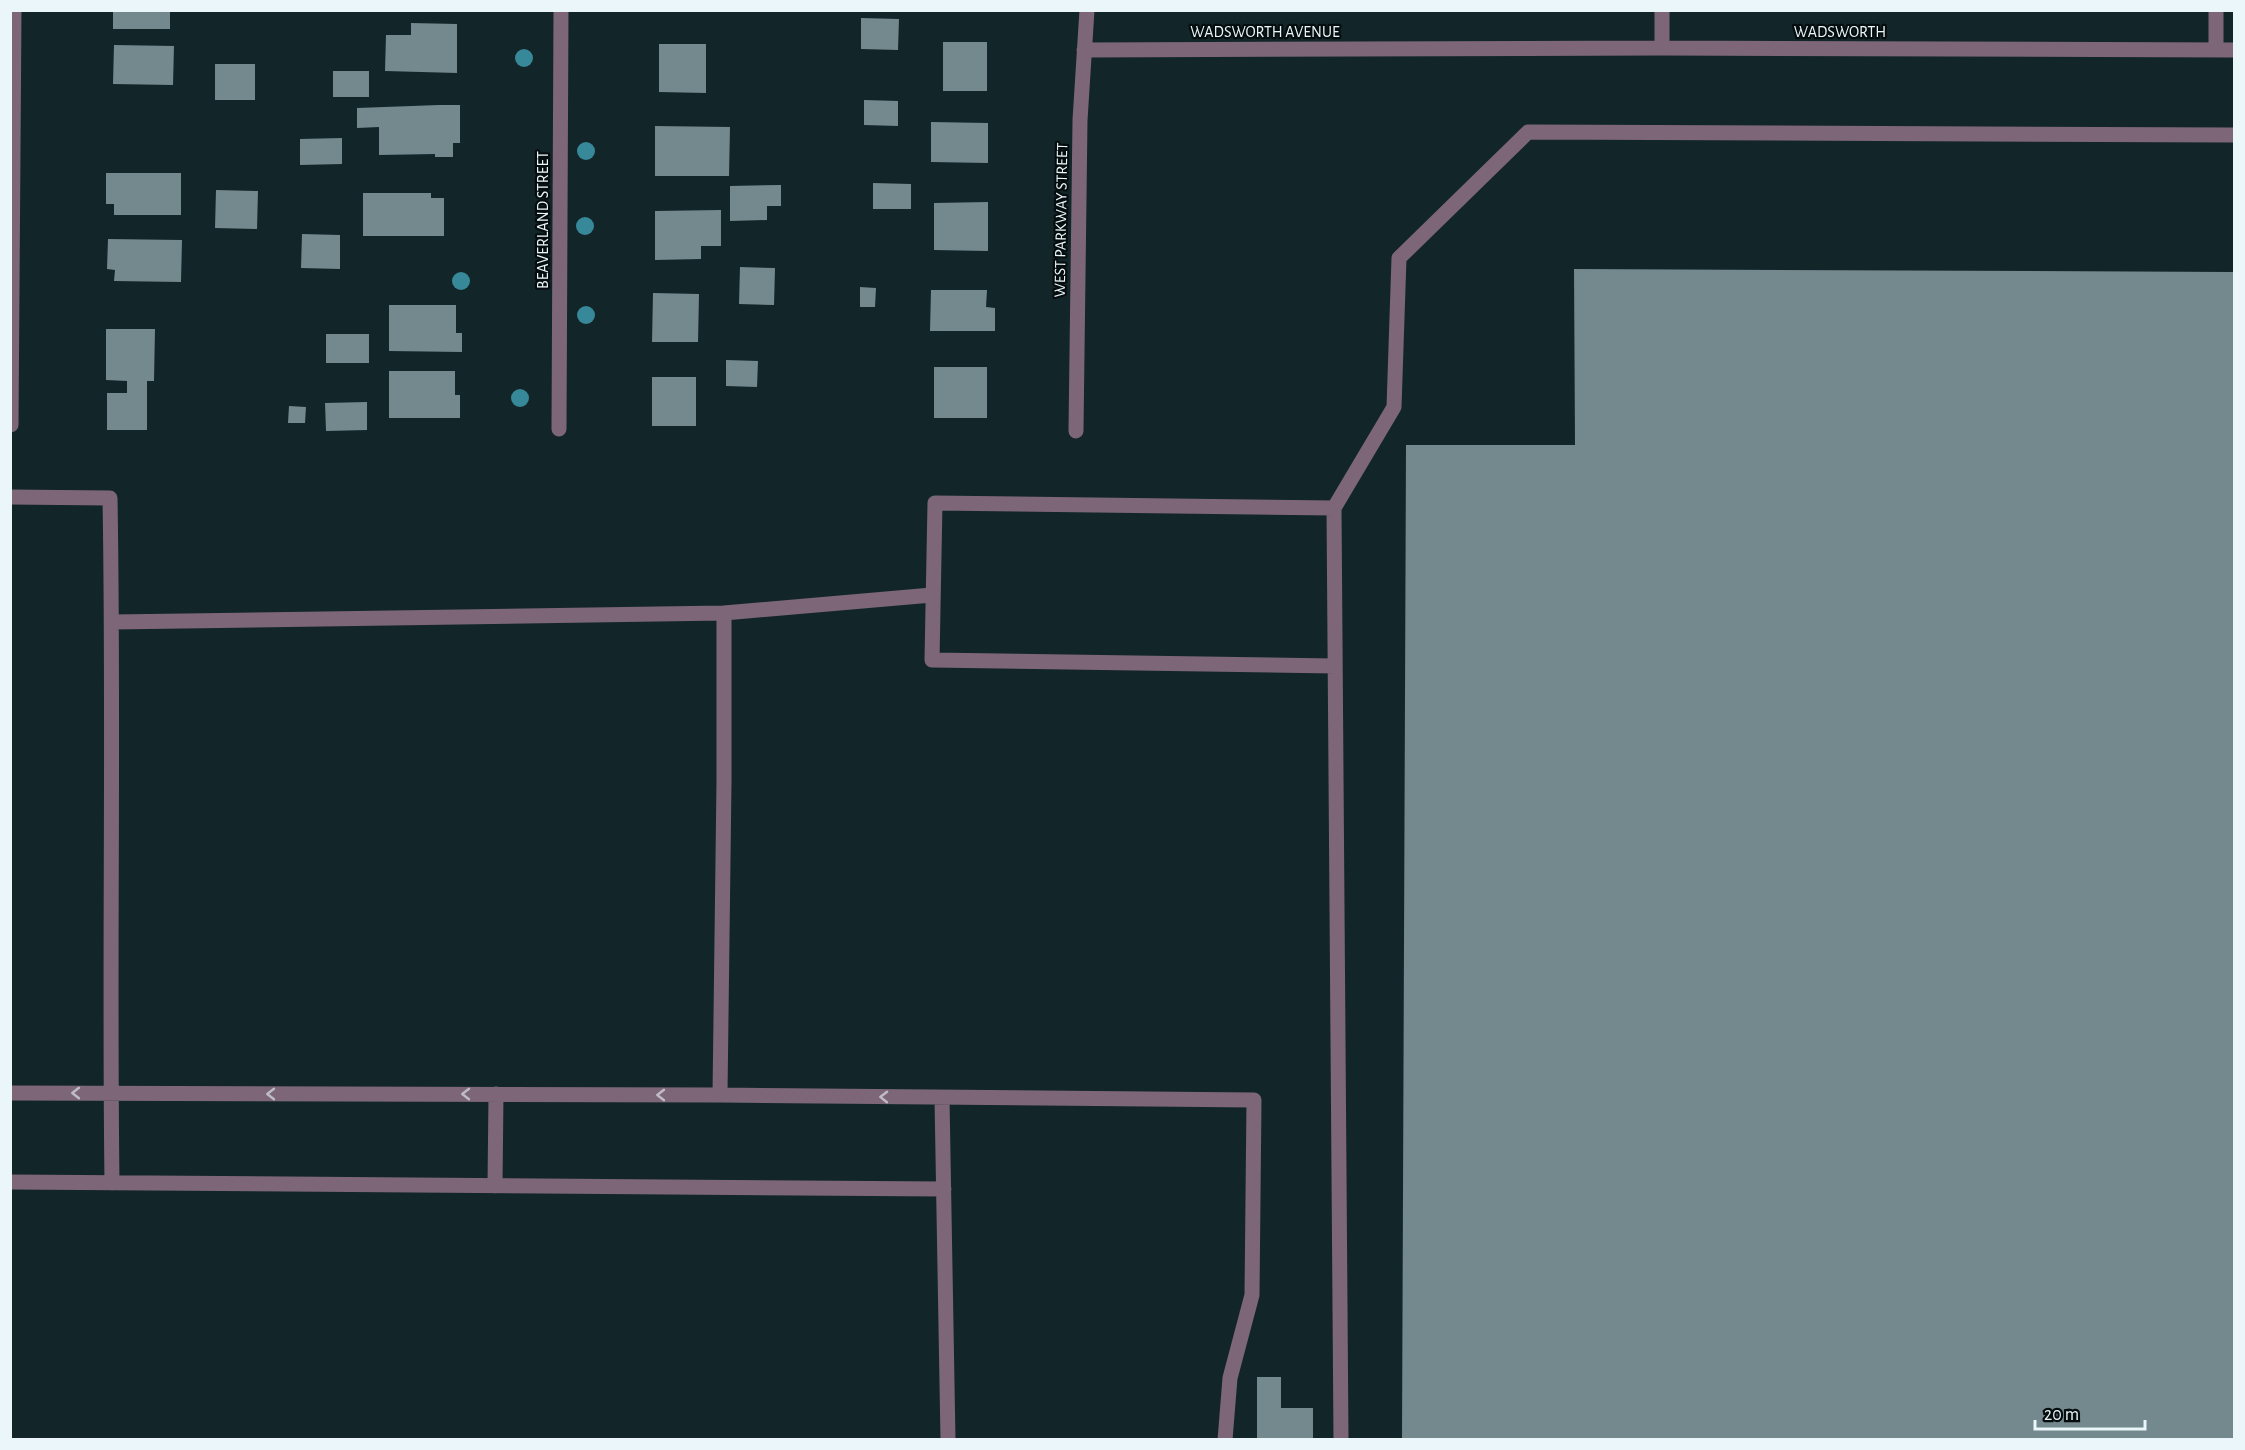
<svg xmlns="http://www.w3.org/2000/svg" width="2245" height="1450" viewBox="0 0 2245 1450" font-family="'Alegreya Sans',sans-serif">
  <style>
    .building { fill: #73898e }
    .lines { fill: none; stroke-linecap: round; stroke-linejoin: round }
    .minor { stroke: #7d6678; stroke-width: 15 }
    .tree { fill: #378898 }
    .oneway { stroke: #bebcc5 }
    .labels { text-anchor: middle; stroke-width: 4.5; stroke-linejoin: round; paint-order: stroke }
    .street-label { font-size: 16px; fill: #eaf6f9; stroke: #050d0f }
  </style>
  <rect width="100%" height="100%" fill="#12262a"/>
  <path class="building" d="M 113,10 L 170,10 L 170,29 L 113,29 Z
    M 861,18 L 899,19 L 898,50 L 861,49 Z
    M 411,23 L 457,24 L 457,73 L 385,71 L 386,35 L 411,35 Z
    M 943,42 L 987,42 L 987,91 L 943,91 Z
    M 659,44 L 706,44 L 706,93 L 659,92 Z
    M 114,45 L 174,46 L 173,85 L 113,84 Z
    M 215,64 L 255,64 L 255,100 L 215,100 Z
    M 333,71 L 369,71 L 369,97 L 333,97 Z
    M 864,100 L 898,101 L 898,126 L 864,125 Z
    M 439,105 L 460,105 L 460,143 L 453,143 L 453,157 L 435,157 L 435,154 L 379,155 L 379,127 L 357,128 L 357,108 Z
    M 931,122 L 988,123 L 988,163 L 931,162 Z
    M 655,126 L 730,127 L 729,176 L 655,176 Z
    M 342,138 L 342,164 L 300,165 L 300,139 Z
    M 106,173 L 181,173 L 181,215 L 114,215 L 114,204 L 106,204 Z
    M 873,183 L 911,184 L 911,209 L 873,209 Z
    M 781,185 L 781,206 L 767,206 L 767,220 L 730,221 L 730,186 Z
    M 216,190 L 258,191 L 257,229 L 215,228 Z
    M 363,193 L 431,193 L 431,198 L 444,198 L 444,236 L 363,236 Z
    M 988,202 L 988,251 L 934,250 L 934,203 Z
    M 721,210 L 721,246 L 701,246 L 701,259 L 655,260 L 655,211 Z
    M 302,234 L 340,235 L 340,269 L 301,268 Z
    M 108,239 L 182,240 L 181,282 L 114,281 L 115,270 L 107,269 Z
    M 740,267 L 775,268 L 774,305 L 739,304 Z
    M 1574,269 L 2234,272 L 2234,1440 L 1402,1440 L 1406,445 L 1575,445 Z
    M 860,287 L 876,288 L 875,307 L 860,307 Z
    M 931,290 L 987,290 L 986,307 L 995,308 L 995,331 L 930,331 Z
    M 653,293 L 699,294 L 698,342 L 652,342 Z
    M 389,305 L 456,305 L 456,333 L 462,333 L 462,352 L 389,351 Z
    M 106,329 L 155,329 L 154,381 L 147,381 L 147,430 L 107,430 L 107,393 L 127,393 L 127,381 L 106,380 Z
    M 326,334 L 369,334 L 369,363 L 326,363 Z
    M 726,360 L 758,361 L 757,387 L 726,386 Z
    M 934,367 L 987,367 L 987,418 L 934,418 Z
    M 389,371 L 455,371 L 455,395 L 460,395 L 460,418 L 389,418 Z
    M 652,377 L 696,377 L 696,426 L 652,426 Z
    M 367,402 L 367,430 L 326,431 L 325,403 Z
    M 289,406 L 306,407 L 305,423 L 288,423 Z
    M 1257,1377 L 1281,1377 L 1281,1408 L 1313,1408 L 1313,1440 L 1257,1440 Z"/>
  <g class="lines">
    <path class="minor" d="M 1662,48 L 1662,10
      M 1084,50 L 1662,48 L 2234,50
      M 2216,50 L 2216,10
      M 11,425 L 14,10
      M 559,429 L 561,10
      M 1076,431 L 1080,120 L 1087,10
      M 10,497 L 110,498 C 114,726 109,954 112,1183
      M 1334,508 L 935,503 L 932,660 L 1335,666
      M 724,613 L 932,595
      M 112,622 L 724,613 L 724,781 L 720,1095
      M 10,1093 L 720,1095 L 1254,1100 L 1252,1295 L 1230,1378 L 1225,1440
      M 942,1098 L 948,1440
      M 10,1182 L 944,1189
      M 495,1186 L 496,1094
      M 1341,1440 L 1334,508 L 1394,407 L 1399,258 L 1528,132 L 2234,135"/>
  </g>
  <g class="tree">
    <circle cx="524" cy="58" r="9"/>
    <circle cx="586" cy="151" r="9"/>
    <circle cx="585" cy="226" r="9"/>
    <circle cx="461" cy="281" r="9"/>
    <circle cx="586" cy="315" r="9"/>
    <circle cx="520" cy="398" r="9"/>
  </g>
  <defs><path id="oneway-chevron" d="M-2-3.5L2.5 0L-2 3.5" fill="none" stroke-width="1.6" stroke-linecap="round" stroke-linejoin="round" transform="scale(1.5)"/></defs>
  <g class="oneway">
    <use href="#oneway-chevron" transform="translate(76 1093) rotate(-180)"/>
    <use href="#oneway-chevron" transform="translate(271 1094) rotate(-180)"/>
    <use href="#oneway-chevron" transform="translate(466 1094) rotate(-180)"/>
    <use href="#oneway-chevron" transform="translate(661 1095) rotate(-180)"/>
    <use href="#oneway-chevron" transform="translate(884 1097) rotate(-179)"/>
  </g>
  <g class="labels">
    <g class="street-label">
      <text x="1265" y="37">WADSWORTH AVENUE</text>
      <text x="1840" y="37">WADSWORTH</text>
      <text transform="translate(542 220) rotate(-90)" y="6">BEAVERLAND STREET</text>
      <text transform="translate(1060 220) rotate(-89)" y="6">WEST PARKWAY STREET</text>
    </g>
  </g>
  <rect width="2245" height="1450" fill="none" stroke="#eaf6f9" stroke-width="24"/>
  <path d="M2035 1420v9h110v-9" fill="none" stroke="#eaf6f9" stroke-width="3"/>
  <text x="2044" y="1420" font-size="18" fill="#eaf6f9" stroke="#050d0f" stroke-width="4.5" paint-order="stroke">20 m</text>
</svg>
